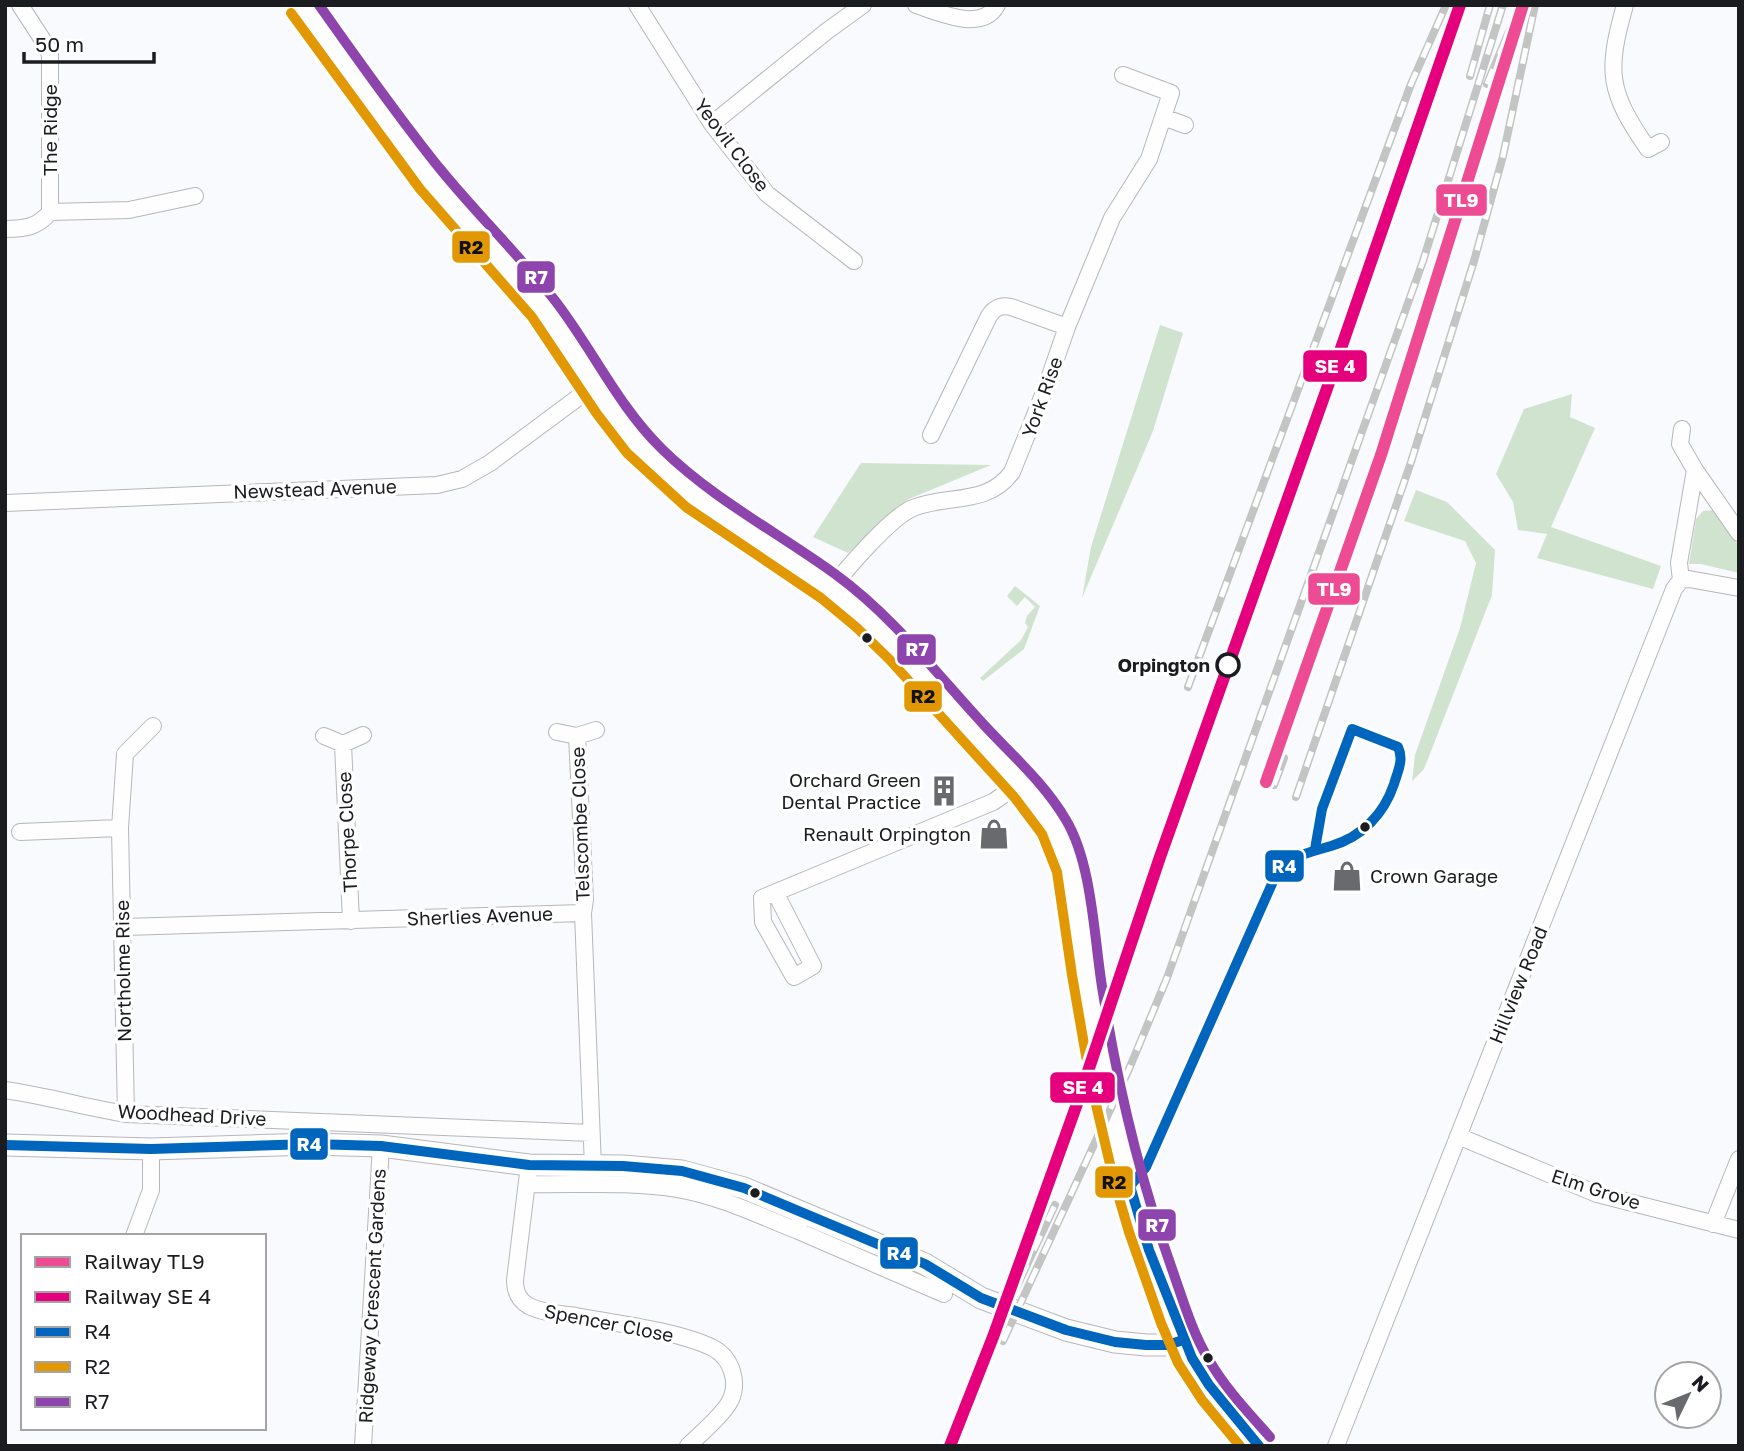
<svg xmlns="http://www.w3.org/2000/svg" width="1744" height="1451" viewBox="0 0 1744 1451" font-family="'Golos Text',sans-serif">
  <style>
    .green { fill: #d0e3ce }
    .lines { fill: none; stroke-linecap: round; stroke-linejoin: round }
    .street-casing { stroke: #b6b7ba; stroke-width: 18 }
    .secondary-casing { stroke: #b6b7ba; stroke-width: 23 }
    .primary-casing { stroke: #b6b7ba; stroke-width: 24 }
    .street { stroke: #fefeff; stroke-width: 16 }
    .secondary { stroke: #fefeff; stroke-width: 21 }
    .primary { stroke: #fefeff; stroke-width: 23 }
    .rail-casing { stroke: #c3c4c4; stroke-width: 8 }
    .rail { stroke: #fff; stroke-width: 5; stroke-dasharray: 16; stroke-linecap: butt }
    .bus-1-casing { stroke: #fff; stroke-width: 16 }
    .bus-2-casing { stroke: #fff; stroke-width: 16 }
    .bus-3-casing { stroke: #fff; stroke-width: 16 }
    .bus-1 { stroke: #0065bd; stroke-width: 10 }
    .bus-2 { stroke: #e19803; stroke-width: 10 }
    .bus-3 { stroke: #8e44ad; stroke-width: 10 }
    .rail-1-casing { stroke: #fff; stroke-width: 18 }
    .rail-2-casing { stroke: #fff; stroke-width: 18 }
    .rail-1 { stroke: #ee4b95; stroke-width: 12 }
    .rail-2 { stroke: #e5007d; stroke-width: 12 }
    .bus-dot { fill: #1b1c1f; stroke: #fff; stroke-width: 2.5 }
    .stop-dot { fill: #fff; stroke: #1b1c1f; stroke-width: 3.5 }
    .labels { text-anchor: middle; stroke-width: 7; stroke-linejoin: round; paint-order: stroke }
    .street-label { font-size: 19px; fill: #1b1c1f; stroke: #fff }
    .stop-label { font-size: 19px; font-weight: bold; fill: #1b1c1f; stroke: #fff; text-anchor: end }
    .poi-label { font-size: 19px; fill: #1b1c1f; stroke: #fff; text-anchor: end }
    .line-badge { stroke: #fff; stroke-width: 2.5 }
    .badge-label { font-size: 19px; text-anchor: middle; font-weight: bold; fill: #fff }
    .pale-badge-label { font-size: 19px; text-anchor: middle; font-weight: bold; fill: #111 }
  </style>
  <rect width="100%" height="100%" fill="#f9fafd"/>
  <path class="green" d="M 1160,325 L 1183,333 L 1153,431 L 1082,598 L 1091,547 Z
    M 1572,394 L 1570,417 L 1595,428 L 1551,527 L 1661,566 L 1653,589 L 1537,558 L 1547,534 L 1518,530 L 1513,502 L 1496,474 L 1524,409 Z
    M 861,463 L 991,465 L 909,499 L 848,553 L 813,537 Z
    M 1416,490 L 1447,502 L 1495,550 L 1492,595 L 1424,769 L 1412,781 L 1415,755 L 1460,628 L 1476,563 L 1465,541 L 1404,521 Z
    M 1713,510 C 1738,521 1739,549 1739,573 L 1701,564 L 1689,564 L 1696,519 L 1703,511 Z
    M 1015,586 L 1040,606 L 1024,649 L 983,681 L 980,678 L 1021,640 L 1028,627 L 1025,623 L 1027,616 L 1035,607 L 1025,597 L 1017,606 L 1007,596 Z"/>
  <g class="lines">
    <g class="street-casing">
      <path id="street" d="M 637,5 L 712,124 L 767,194 L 854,261
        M 916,5 C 938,12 982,33 997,5
        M 1625,5 C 1606,72 1608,91 1648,149 L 1661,142
        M 1163,117 L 1185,125
        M 712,124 L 827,31 L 863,5
        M 50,212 L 129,210 L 195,196
        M 5,229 C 25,229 38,227 50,212 L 50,55 L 46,45 L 20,5
        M 1682,429 L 1680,444 L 1695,470 L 1739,533
        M 931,435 L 989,316 C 995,307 1001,305 1011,307 L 1067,327
        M 5,503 L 437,485 L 462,479 L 490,463 L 595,385
        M 1681,580 L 1679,563 L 1695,470
        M 832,588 C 846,569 891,517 913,508 C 947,494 988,506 1012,472 L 1045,390 L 1067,327 L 1112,218 L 1149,159 L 1171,93 L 1123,75
        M 557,732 L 577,736
        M 324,736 L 343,744 L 363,735
        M 343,744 L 351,921
        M 20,832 L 120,828
        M 776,894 L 813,966 L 794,977 L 763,922 L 762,898 L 993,802 L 1019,784
        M 583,913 L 585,900 L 577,736 L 596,730
        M 124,927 L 583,913 L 593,1167
        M 5,1090 C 46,1096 85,1107 126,1114 L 591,1133
        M 126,1114 L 120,828 L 125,754 L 153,726
        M 1458,1136 L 1597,1194 L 1739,1230
        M 529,1165 L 515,1280 C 515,1291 518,1300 529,1306 C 543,1313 561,1314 576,1316 C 614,1323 679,1331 713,1348 C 732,1358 740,1384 729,1403 C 719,1419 701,1433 688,1446
        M 527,1184 C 577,1185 629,1181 678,1189 C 719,1196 758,1215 796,1230 L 804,1213
        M 1713,1224 L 1739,1159
        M 796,1230 L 944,1294
        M 134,1236 L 151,1190 L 151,1149
        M 363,1446 L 381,1146
        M 1336,1446 L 1674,589 L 1681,580 L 1689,579 L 1739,588"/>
    </g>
    <g class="secondary-casing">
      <path id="secondary" d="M 5,1145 L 151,1149 L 311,1144 L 381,1146 L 529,1165 L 623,1166 L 682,1171 L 744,1188 L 925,1264 L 981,1298 L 1066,1330 L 1115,1342 L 1146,1345 L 1168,1345 L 1183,1340"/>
    </g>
    <g class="primary-casing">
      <path id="primary" d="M 302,5 C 344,64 386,124 431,180 C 467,224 508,264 543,308 C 582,357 607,417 653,460 C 706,511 770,544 829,587 C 880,624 920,673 961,720 C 999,764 1059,810 1071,869 C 1089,1008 1110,1146 1160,1278 C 1170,1305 1178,1332 1191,1357 C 1208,1390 1235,1418 1259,1446"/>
    </g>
    <use href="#street" class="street"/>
    <use href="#secondary" class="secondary"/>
    <use href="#primary" class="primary"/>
    <g class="rail-casing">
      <path id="rail" d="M 1470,76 L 1490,5
        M 1487,84 L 1520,5
        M 1188,687 L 1411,84 L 1446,5
        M 1274,785 L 1284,758
        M 1296,797 L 1411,462 L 1474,261 L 1503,156 L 1535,5
        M 993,1337 L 1055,1205
        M 1003,1341 L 1129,1069 L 1167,978 L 1423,261 L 1503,5"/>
    </g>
    <use href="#rail" class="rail"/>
    <g class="bus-1-casing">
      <path id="bus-1" d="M 5,1145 L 151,1149 L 311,1144 L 381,1146 L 529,1165 L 623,1166 L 682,1171 L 744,1188 L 925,1264 L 981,1298 L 1066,1330 L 1115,1342 L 1146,1345 L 1168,1345 L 1183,1340
        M 1130,1186 L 1146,1167 L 1275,877 C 1289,855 1308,853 1331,846 C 1362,837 1384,814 1394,784 C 1398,771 1404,759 1398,747 L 1352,729 L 1322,809 L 1315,849
        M 1130,1186 L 1149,1250 L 1192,1358 L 1209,1385 L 1259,1446"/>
    </g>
    <g class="bus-2-casing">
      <path id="bus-2" d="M 291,13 L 420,189 L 532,317 L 597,414 L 627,453 L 686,507 L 821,598 L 856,627 L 889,659 L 1015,798 L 1042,834 L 1057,872 L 1072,975 L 1090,1079 L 1114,1181 L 1129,1232 L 1161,1323 L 1178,1363 L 1202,1400 L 1240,1446"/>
    </g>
    <g class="bus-3-casing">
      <path id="bus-3" d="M 319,5 C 359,61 398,117 441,170 C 477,214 517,253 553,298 C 591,346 617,405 662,449 C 713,499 777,532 835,574 C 893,616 936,673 985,726 C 1013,756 1045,784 1066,820 C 1093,865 1094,941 1103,993 C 1118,1088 1140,1179 1172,1269 C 1183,1300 1192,1332 1209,1360 C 1225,1388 1248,1412 1270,1437"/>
    </g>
    <use href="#bus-1" class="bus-1"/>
    <use href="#bus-2" class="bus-2"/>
    <use href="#bus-3" class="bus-3"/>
    <g class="rail-1-casing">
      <path id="rail-1" d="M 1266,782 L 1381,455 L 1523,5"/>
    </g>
    <g class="rail-2-casing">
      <path id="rail-2" d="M 950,1446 L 993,1337 L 1078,1101 L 1160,857 L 1330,380 L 1460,5"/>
    </g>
    <use href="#rail-1" class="rail-1"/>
    <use href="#rail-2" class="rail-2"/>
  </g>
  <defs>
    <g id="building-bare" transform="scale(2.415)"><path d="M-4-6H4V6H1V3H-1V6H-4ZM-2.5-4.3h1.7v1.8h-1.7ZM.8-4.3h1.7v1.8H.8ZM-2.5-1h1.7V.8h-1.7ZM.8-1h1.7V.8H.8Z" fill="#696a6d" stroke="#fff" stroke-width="2.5" paint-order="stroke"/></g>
    <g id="shop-bare" transform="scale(2.415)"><path d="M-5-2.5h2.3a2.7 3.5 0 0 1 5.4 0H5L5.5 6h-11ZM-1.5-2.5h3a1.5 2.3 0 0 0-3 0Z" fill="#696a6d" stroke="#fff" stroke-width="2.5" paint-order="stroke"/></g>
  </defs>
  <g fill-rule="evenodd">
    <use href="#building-bare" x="944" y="791"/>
    <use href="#shop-bare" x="994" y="834"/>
    <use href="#shop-bare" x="1347" y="876"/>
  </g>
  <g class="bus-dot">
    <circle cx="867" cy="638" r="6"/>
    <circle cx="1365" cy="827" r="6"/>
    <circle cx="755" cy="1193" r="6"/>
    <circle cx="1208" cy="1358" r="6"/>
  </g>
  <circle class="stop-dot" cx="1228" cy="665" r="11"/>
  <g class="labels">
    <g class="street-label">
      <text transform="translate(50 130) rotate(-90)" y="7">The Ridge</text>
      <text transform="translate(732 145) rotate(53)" y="7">Yeovil Close</text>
      <text transform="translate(1042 397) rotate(-70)" y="7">York Rise</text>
      <text transform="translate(315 489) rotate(-2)" y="7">Newstead Avenue</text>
      <text transform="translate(580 824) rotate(-92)" y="7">Telscombe Close</text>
      <text transform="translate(347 832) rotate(-93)" y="7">Thorpe Close</text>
      <text transform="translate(480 916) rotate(-2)" y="7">Sherlies Avenue</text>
      <text transform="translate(123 971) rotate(-91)" y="7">Northolme Rise</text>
      <text transform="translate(1518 985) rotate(-68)" y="7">Hillview Road</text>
      <text transform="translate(192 1115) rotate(3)" y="7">Woodhead Drive</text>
      <text transform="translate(1596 1189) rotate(18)" y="7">Elm Grove</text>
      <text transform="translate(372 1296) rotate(-87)" y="7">Ridgeway Crescent Gardens</text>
      <text transform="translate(609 1323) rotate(11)" y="7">Spencer Close</text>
    </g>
    <g class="stop-label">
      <text x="1210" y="672">Orpington</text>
    </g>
    <g class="poi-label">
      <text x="921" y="787">Orchard Green<tspan x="921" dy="22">Dental Practice</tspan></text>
      <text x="971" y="841">Renault Orpington</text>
      <text x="1370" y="883" text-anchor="start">Crown Garage</text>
    </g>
  </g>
  <g class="line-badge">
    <rect x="1435" y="183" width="53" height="34" rx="7" fill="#ee4b95"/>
    <rect x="451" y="230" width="40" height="34" rx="7" fill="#e19803"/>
    <rect x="516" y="260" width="40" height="34" rx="7" fill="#8e44ad"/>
    <rect x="1302" y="349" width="66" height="34" rx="7" fill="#e5007d"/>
    <rect x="1307" y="572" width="54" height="34" rx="7" fill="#ee4b95"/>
    <rect x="896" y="633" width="41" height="33" rx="7" fill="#8e44ad"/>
    <rect x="903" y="680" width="40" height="33" rx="7" fill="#e19803"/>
    <rect x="1264" y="849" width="41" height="34" rx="7" fill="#0065bd"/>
    <rect x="1049" y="1071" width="67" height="33" rx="7" fill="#e5007d"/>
    <rect x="289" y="1127" width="40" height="34" rx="7" fill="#0065bd"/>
    <rect x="1094" y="1165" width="40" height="34" rx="7" fill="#e19803"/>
    <rect x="1137" y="1208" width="40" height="34" rx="7" fill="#8e44ad"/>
    <rect x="879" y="1236" width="40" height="34" rx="7" fill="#0065bd"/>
  </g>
  <g class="badge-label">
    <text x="1461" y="207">TL9</text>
    <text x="536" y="284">R7</text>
    <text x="1335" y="373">SE 4</text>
    <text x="1334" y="596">TL9</text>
    <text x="917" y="656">R7</text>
    <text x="1284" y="873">R4</text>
    <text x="1083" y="1094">SE 4</text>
    <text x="309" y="1151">R4</text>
    <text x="1157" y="1232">R7</text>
    <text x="899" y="1260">R4</text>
  </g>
  <g class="pale-badge-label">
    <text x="471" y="254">R2</text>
    <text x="923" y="703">R2</text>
    <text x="1114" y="1189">R2</text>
  </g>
  <rect width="1744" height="1451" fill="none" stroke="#1b1c1f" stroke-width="14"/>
  <rect x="21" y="1234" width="245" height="196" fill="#ffffff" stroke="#a4a4a5" stroke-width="2"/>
  <rect x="35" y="1257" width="35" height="10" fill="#ee4b95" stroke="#a4a4a5" stroke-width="2"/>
  <text x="84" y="1269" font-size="21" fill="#1b1c1f">Railway TL9</text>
  <rect x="35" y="1292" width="35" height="10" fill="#e5007d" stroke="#a4a4a5" stroke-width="2"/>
  <text x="84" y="1304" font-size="21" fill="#1b1c1f">Railway SE 4</text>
  <rect x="35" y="1327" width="35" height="10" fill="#0065bd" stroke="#a4a4a5" stroke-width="2"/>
  <text x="84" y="1339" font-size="21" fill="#1b1c1f">R4</text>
  <rect x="35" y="1362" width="35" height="10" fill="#e19803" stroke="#a4a4a5" stroke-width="2"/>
  <text x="84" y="1374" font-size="21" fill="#1b1c1f">R2</text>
  <rect x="35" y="1397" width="35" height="10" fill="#8e44ad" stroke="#a4a4a5" stroke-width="2"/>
  <text x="84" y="1409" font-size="21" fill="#1b1c1f">R7</text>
  <g transform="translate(1688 1395) rotate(47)"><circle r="33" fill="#ffffff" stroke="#a4a4a5" stroke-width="2"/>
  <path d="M0-5L12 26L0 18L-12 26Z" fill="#696a6d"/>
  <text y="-10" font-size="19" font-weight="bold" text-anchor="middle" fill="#1b1c1f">N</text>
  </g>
  <path d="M24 52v10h130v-10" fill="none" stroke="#1b1c1f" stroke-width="3.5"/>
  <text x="35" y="52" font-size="21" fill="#1b1c1f" stroke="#ffffff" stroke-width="5" paint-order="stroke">50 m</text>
</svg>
